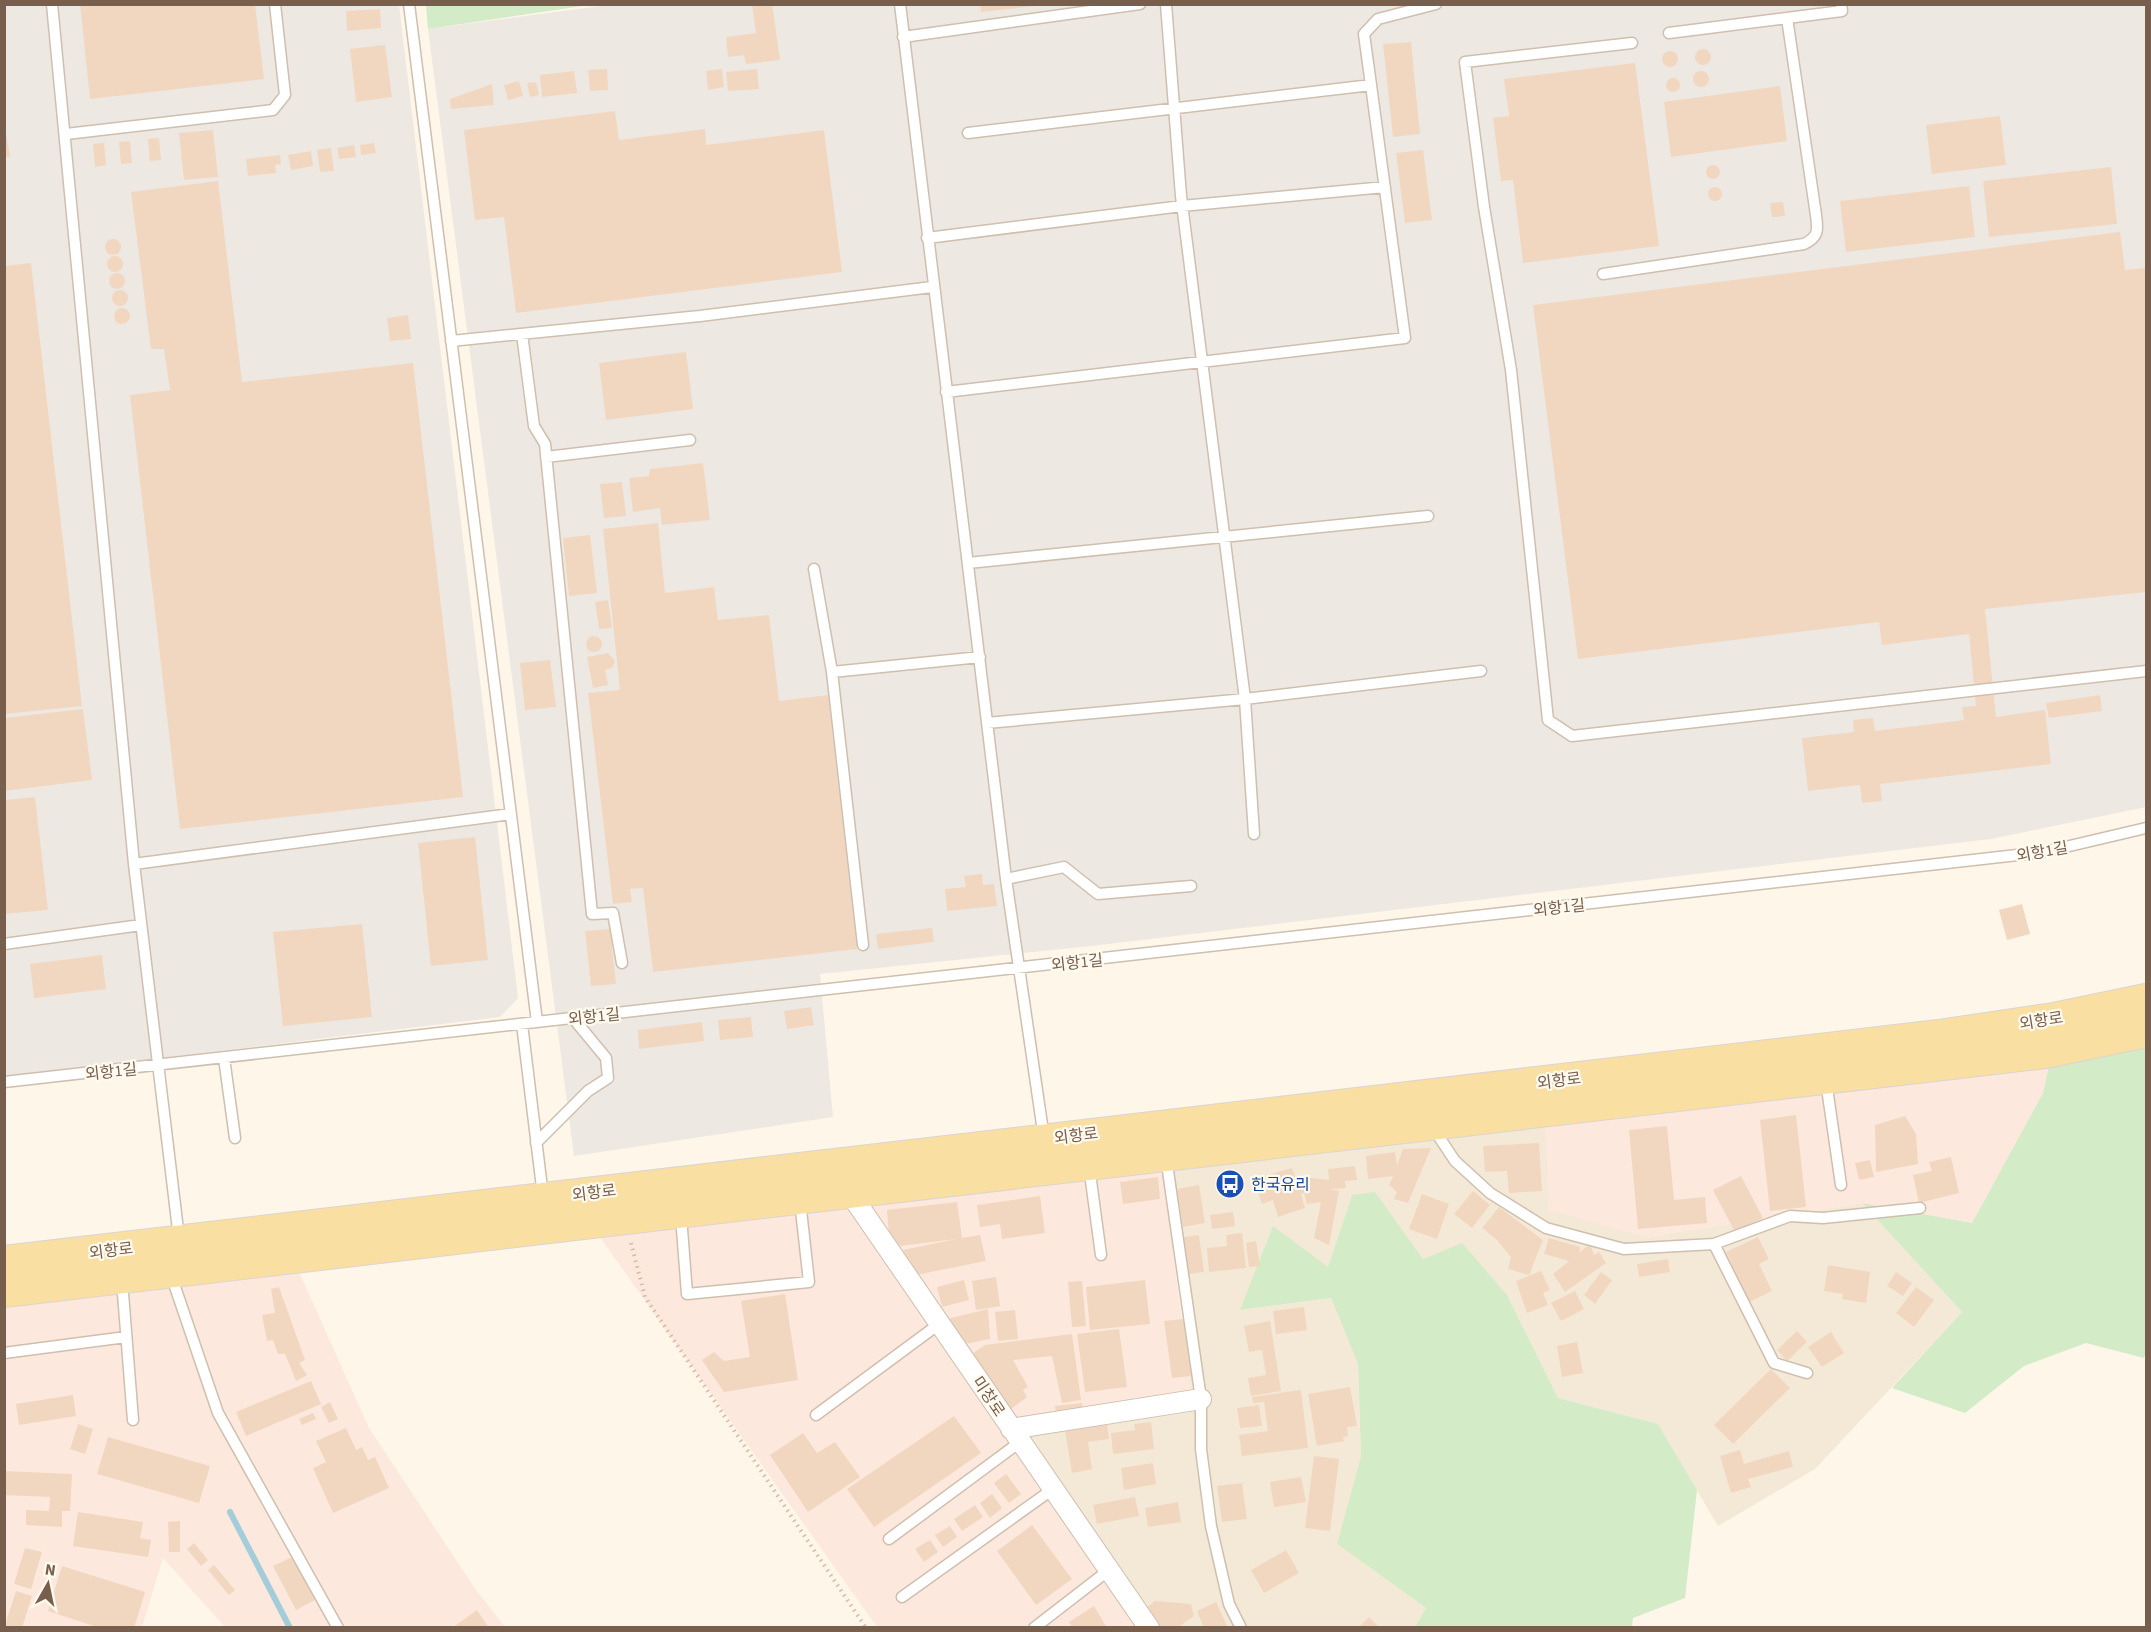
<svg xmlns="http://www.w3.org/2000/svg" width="2151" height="1632" viewBox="0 0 2151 1632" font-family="'Source Sans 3','Noto Sans KR',sans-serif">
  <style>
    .residential { fill: #f4e9d7 }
    .commercial { fill: #fde8dd }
    .industrial { fill: #eee8e2 }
    .green { fill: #d3ebc6 }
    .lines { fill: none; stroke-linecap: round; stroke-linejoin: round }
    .stream { stroke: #a3cdd9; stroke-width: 6 }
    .building { fill: #f2d7c0 }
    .service-casing { stroke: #cfbfae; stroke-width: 13 }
    .minor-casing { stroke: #cfbfae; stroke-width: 22 }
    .primary-casing { stroke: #dcd5d0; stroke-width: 34 }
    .path { stroke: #d8baa3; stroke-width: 4; stroke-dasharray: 1.5 4.5; stroke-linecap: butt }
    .service { stroke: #fff; stroke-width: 10 }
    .minor { stroke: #fff; stroke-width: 20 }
    .primary { stroke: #fadfa2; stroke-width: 32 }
    .labels { text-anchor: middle; stroke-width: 4.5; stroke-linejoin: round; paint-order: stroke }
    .street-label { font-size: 16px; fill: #785e4c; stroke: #fffaef }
    .transit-label { font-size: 16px; fill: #164399; stroke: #fffaef; text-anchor: start }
  </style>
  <rect width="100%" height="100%" fill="#fdf6e9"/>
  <path class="residential" d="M 1545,1120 L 1646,1237 L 1862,1203 L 1962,1312 L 1815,1469 L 1718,1526 L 1658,1424 L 1558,1398 L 1507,1295 L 1423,1259 L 1352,1195 L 1328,1268 L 1241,1310 L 1331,1298 L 1358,1364 L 1361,1456 L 1337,1544 L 1426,1608 L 1415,1627 L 1159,1627 L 1030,1436 L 1192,1410 L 1167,1164 Z"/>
  <path class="commercial" d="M 2049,1065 L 2043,1093 L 1972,1223 L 1862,1203 L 1646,1237 L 1549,1210 L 1545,1120 Z
    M 1162,1163 L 1193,1410 L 1031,1437 L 1147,1627 L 877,1627 L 597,1233 Z
    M 299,1272 L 369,1428 L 476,1590 L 505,1627 L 225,1627 L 163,1558 L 142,1627 L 5,1627 L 4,1307 Z"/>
  <path class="industrial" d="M 616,4 L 2146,5 L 2146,807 L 1991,839 L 1091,946 L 820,974 L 833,1117 L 574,1156 L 428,29 Z
    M 4,5 L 399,5 L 518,998 L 500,1017 L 5,1077 Z"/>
  <path class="green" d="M 426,4 L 589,4 L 589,5 L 428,29 Z
    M 2146,1044 L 2146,1352 L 2144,1358 L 2086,1343 L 2024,1366 L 1965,1413 L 1892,1388 L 1962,1312 L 1862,1203 L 1972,1223 L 2043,1093 L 2049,1065 Z
    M 1375,1192 L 1423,1259 L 1462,1243 L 1507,1295 L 1558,1398 L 1658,1424 L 1697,1490 L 1685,1598 L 1633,1618 L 1632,1627 L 1415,1627 L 1426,1608 L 1337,1544 L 1361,1456 L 1358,1364 L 1331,1298 L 1240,1310 L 1273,1226 L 1328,1267 L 1352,1195 Z"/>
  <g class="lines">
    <path class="stream" d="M 230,1512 L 290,1628"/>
  </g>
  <path class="building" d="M 80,4 L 255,4 L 264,79 L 90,99 Z
    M 752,4 L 772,4 L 780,60 L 746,64 L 744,55 L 728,57 L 726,37 L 756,33 Z
    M 980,4 L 1035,4 L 1035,6 L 981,12 Z
    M 380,9 L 381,28 L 347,31 L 346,11 Z
    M 1411,42 L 1420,134 L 1393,137 L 1383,44 Z
    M 385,45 L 392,97 L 356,102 L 350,49 Z
    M1695 57a8 8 0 1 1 16 0a8 8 0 1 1-16 0Z
    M1662 59a8 8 0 1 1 16 0a8 8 0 1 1-16 0Z
    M 1635,63 L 1659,246 L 1523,263 L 1513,180 L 1501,181 L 1493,118 L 1509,116 L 1504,79 Z
    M 607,69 L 608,90 L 590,91 L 588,70 Z
    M 722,69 L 724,87 L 708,90 L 706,71 Z
    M 757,69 L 759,89 L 728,91 L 726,72 Z
    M1693 79a8 8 0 1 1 16 0a8 8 0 1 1-16 0Z
    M 574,71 L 577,93 L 542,97 L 540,75 Z
    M1666 85a7 7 0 1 1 14 0a7 7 0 1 1-14 0Z
    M 519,81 L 523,96 L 508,100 L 504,85 Z
    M 536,82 L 539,95 L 530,97 L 527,83 Z
    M 492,84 L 494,105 L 451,109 L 450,99 Z
    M 1780,86 L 1787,141 L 1671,157 L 1664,102 Z
    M 615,111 L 619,140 L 705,129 L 706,145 L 824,130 L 842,272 L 516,313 L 504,217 L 475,220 L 464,130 Z
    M 2000,116 L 2006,165 L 1932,174 L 1926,125 Z
    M 4,120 L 10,157 L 4,157 Z
    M 213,130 L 218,177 L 184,180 L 179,133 Z
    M 159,138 L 161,160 L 150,161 L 148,139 Z
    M 130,141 L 132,163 L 121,164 L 119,142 Z
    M 104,143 L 106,165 L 95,167 L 93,144 Z
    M 374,143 L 376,153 L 361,155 L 360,145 Z
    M 354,145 L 356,157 L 339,159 L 337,148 Z
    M 331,148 L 334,171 L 320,172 L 317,150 Z
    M 1423,150 L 1432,220 L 1405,223 L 1396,153 Z
    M 311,151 L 313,166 L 291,170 L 288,155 Z
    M 280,155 L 281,164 L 275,165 L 276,173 L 248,176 L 246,159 Z
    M1706 172a7 7 0 1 1 14 0a7 7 0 1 1-14 0Z
    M 2111,167 L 2117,224 L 1989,237 L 1983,181 Z
    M 218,181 L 242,382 L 413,363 L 463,797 L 180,829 L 130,395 L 170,390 L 164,349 L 151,349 L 131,192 Z
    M 1969,186 L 1975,237 L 1846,252 L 1840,201 Z
    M1708 194a7 7 0 1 1 14 0a7 7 0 1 1-14 0Z
    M 1783,202 L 1785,216 L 1772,217 L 1770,203 Z
    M 2120,232 L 2125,270 L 2146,268 L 2146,592 L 1985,609 L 1996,717 L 2045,710 L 2051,764 L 1880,784 L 1882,801 L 1862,803 L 1860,785 L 1808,791 L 1802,738 L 1854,732 L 1853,720 L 1873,718 L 1875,731 L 1964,720 L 1962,707 L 1976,706 L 1969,634 L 1882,645 L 1879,622 L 1578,659 L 1533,305 Z
    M105 247a8 8 0 1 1 16 0a8 8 0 1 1-16 0Z
    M107 264a8 8 0 1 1 16 0a8 8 0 1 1-16 0Z
    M 31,263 L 82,706 L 4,714 L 4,266 Z
    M109 281a8 8 0 1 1 16 0a8 8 0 1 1-16 0Z
    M112 298a8 8 0 1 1 16 0a8 8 0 1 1-16 0Z
    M114 316a8 8 0 1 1 16 0a8 8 0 1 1-16 0Z
    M 408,315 L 411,339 L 390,341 L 387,318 Z
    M 686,352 L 693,409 L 606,420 L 599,363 Z
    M 703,463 L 710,520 L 662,525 L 660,508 L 633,512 L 629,478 L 649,476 L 650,469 Z
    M 622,482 L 626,516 L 604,518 L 600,484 Z
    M 658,523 L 665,593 L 714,587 L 718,620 L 769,615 L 779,701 L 828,695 L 857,949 L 653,972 L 643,888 L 630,889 L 632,902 L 613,904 L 588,693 L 620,690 L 603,529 Z
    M 590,535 L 597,593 L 569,596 L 563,538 Z
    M 608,600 L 612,628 L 599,629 L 595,602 Z
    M586 644a8 8 0 1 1 16 0a8 8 0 1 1-16 0Z
    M 608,653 L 615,661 L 612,668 L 605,670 L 608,685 L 593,688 L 587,657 Z
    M 550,660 L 556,707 L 525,710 L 520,663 Z
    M 2100,695 L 2102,711 L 2049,718 L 2046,703 Z
    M 83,709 L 92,780 L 4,791 L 4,718 Z
    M 35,797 L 48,910 L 4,914 L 4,800 Z
    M 475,837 L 488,960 L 431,966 L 418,843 Z
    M 982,874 L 983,885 L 994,884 L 997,906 L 947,911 L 945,889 L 966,887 L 964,876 Z
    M 2022,904 L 2030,934 L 2007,940 L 1999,910 Z
    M 362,924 L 372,1017 L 283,1026 L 273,932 Z
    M 932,928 L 934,942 L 878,949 L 876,934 Z
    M 610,929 L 616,984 L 591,986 L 585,931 Z
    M 102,955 L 106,989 L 34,998 L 30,964 Z
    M 811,1007 L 814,1025 L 787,1029 L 784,1011 Z
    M 751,1017 L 753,1037 L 720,1040 L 718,1020 Z
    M 702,1022 L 704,1041 L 639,1049 L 638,1030 Z
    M 1796,1115 L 1806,1207 L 1770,1211 L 1760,1120 Z
    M 1905,1116 L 1916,1134 L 1918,1164 L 1876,1172 L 1875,1125 Z
    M 1667,1126 L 1674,1200 L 1705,1197 L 1707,1223 L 1638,1229 L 1629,1130 Z
    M 1539,1143 L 1542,1191 L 1509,1193 L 1507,1171 L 1485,1172 L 1483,1146 Z
    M 1431,1148 L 1408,1203 L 1394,1199 L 1397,1192 L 1389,1185 L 1393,1176 L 1368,1179 L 1366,1156 L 1395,1152 L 1397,1165 L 1403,1149 Z
    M 1951,1157 L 1959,1193 L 1919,1203 L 1913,1175 L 1932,1171 L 1929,1162 Z
    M 1870,1160 L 1874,1177 L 1859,1180 L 1855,1163 Z
    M 1355,1166 L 1357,1180 L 1345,1181 L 1346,1188 L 1330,1189 L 1339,1191 L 1329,1245 L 1314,1238 L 1321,1202 L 1307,1204 L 1304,1193 L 1301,1194 L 1305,1208 L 1278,1217 L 1273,1200 L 1262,1204 L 1254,1179 L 1292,1168 L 1296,1179 L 1303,1177 L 1329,1180 L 1328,1169 Z
    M 1741,1176 L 1763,1218 L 1735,1232 L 1713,1190 Z
    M 1158,1177 L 1160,1199 L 1123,1204 L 1120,1182 Z
    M 1199,1185 L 1205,1223 L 1183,1227 L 1177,1189 Z
    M 1473,1191 L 1490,1205 L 1472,1228 L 1454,1214 Z
    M 1422,1194 L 1449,1204 L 1437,1239 L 1409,1229 Z
    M 1040,1196 L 1045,1233 L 1002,1239 L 1000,1224 L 980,1227 L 977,1205 Z
    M 957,1202 L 962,1238 L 980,1235 L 986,1261 L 916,1275 L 903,1250 L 956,1239 L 900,1246 L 889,1234 L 887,1210 Z
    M 1499,1207 L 1543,1240 L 1529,1275 L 1508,1269 L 1511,1257 L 1497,1240 L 1482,1228 Z
    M 1233,1212 L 1235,1226 L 1212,1229 L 1210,1215 Z
    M 1242,1233 L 1246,1268 L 1209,1272 L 1207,1248 L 1227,1246 L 1226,1235 Z
    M 1199,1235 L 1204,1272 L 1189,1274 L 1184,1237 Z
    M 1758,1237 L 1769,1259 L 1759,1264 L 1772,1291 L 1749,1302 L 1726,1252 Z
    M 1549,1238 L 1580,1247 L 1579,1253 L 1590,1244 L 1594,1255 L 1599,1252 L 1606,1263 L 1565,1292 L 1553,1274 L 1569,1261 L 1544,1254 Z
    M 1256,1241 L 1260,1266 L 1249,1267 L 1246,1243 Z
    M 1668,1259 L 1670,1272 L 1639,1277 L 1637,1264 Z
    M 1828,1265 L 1870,1272 L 1866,1303 L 1842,1299 L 1843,1294 L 1824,1291 Z
    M 1541,1271 L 1550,1290 L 1543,1293 L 1548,1305 L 1527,1313 L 1516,1281 Z
    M 1601,1272 L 1612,1280 L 1595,1304 L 1584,1295 Z
    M 1896,1272 L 1912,1283 L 1903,1296 L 1887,1286 Z
    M 996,1277 L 1000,1306 L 976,1310 L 972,1281 Z
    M 964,1280 L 969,1300 L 942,1307 L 937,1287 Z
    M 1145,1280 L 1150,1324 L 1090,1330 L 1086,1287 Z
    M 1082,1281 L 1086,1326 L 1072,1327 L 1068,1282 Z
    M 279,1287 L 305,1360 L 299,1363 L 307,1375 L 296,1381 L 285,1354 L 278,1354 L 273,1340 L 267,1341 L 262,1315 L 275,1313 L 271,1289 Z
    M 1916,1287 L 1934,1300 L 1914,1327 L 1896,1313 Z
    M 1575,1291 L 1584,1309 L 1561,1321 L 1551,1303 Z
    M 785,1294 L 798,1380 L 724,1392 L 702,1360 L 714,1352 L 724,1361 L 750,1357 L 741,1301 Z
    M 1304,1307 L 1307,1330 L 1276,1334 L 1273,1311 Z
    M 988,1309 L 990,1339 L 965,1344 L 947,1319 Z
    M 1015,1310 L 1018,1339 L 998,1341 L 995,1312 Z
    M 1183,1319 L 1191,1376 L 1172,1378 L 1164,1321 Z
    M 1270,1321 L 1281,1391 L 1251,1396 L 1248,1378 L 1266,1375 L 1262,1350 L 1249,1352 L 1244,1326 Z
    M 1119,1329 L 1127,1387 L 1085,1392 L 1077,1334 Z
    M 1797,1331 L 1807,1342 L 1787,1361 L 1777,1350 Z
    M 1831,1332 L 1844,1353 L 1822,1367 L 1808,1347 Z
    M 1072,1334 L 1081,1400 L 1062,1403 L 1052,1356 L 1013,1360 L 1028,1387 L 1023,1390 L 1027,1397 L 1011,1409 L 969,1356 L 985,1345 Z
    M 1577,1342 L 1583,1373 L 1562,1377 L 1557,1346 Z
    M 1771,1369 L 1790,1388 L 1733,1444 L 1714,1425 Z
    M 311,1381 L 321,1404 L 246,1436 L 236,1412 Z
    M 1350,1387 L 1357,1426 L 1347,1427 L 1348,1436 L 1343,1437 L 1344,1441 L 1317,1446 L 1308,1394 Z
    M 1301,1390 L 1308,1448 L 1242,1456 L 1239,1435 L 1268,1431 L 1264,1402 L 1253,1403 L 1252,1397 Z
    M 73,1395 L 76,1416 L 19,1425 L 16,1404 Z
    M 330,1402 L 338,1419 L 329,1423 L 321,1407 Z
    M 1082,1403 L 1083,1414 L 1056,1417 L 1055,1406 Z
    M 1259,1405 L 1262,1426 L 1240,1428 L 1237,1408 Z
    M 313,1413 L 316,1419 L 302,1425 L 299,1419 Z
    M 954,1416 L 981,1453 L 874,1527 L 847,1489 Z
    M 1151,1422 L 1154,1449 L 1113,1454 L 1111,1433 L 1135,1430 L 1134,1424 Z
    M 78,1424 L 93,1429 L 85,1454 L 70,1449 Z
    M 1107,1424 L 1109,1439 L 1088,1442 L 1092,1469 L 1072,1473 L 1065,1431 Z
    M 346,1428 L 356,1450 L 362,1447 L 368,1460 L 375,1457 L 389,1488 L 333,1513 L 313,1468 L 326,1462 L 316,1441 Z
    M 803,1433 L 817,1453 L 835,1442 L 860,1477 L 808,1512 L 770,1455 Z
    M 108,1437 L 210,1466 L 199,1503 L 97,1474 Z
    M 1740,1450 L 1744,1464 L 1789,1451 L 1793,1467 L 1748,1479 L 1751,1487 L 1731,1493 L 1720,1456 Z
    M 1314,1456 L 1339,1459 L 1330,1531 L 1305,1528 Z
    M 1153,1463 L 1156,1484 L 1124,1490 L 1121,1468 Z
    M 4,1471 L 72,1474 L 70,1511 L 62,1511 L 62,1527 L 26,1525 L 26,1510 L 49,1511 L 50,1497 L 4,1495 Z
    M 1006,1474 L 1021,1494 L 1009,1503 L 994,1483 Z
    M 1301,1477 L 1306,1502 L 1274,1507 L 1270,1482 Z
    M 1242,1483 L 1247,1519 L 1222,1522 L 1217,1486 Z
    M 992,1494 L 1002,1508 L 990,1518 L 980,1503 Z
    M 1135,1497 L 1139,1516 L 1097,1524 L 1093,1505 Z
    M 1178,1502 L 1181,1522 L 1148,1527 L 1145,1508 Z
    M 975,1505 L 983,1517 L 962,1531 L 954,1519 Z
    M 78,1512 L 143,1522 L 140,1538 L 151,1540 L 148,1557 L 73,1546 Z
    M 180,1521 L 180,1552 L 169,1552 L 168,1522 Z
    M 1032,1525 L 1072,1579 L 1036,1605 L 997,1551 Z
    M 950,1526 L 957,1537 L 943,1547 L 935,1535 Z
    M 930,1540 L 938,1552 L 924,1562 L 915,1549 Z
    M 194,1543 L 208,1560 L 201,1566 L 187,1549 Z
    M 25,1548 L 42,1552 L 31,1589 L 14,1584 Z
    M 1286,1550 L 1299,1573 L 1264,1593 L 1251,1570 Z
    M 292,1557 L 315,1600 L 296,1610 L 273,1566 Z
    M 214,1565 L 235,1590 L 229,1595 L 208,1570 Z
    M 62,1566 L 145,1592 L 134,1628 L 100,1628 L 48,1611 Z
    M 16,1591 L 32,1596 L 22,1628 L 4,1628 Z
    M 1155,1601 L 1191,1604 L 1194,1616 L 1177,1628 L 1157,1628 L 1145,1609 Z
    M 1216,1602 L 1228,1628 L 1204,1628 L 1197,1611 Z
    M 1094,1606 L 1107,1628 L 1073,1628 L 1069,1622 Z
    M 477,1610 L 489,1628 L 452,1628 Z
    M 1369,1617 L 1380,1628 L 1358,1628 Z"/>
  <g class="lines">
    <g class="service-casing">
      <path id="service" d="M 52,4 L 134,864 L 179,1238
        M 409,4 L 537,1022
        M 900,4 L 1006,879 L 1044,1138
        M 1166,4 L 1181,196 L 1245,699 L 1481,671
        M 1669,33 L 1787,18
        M 903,37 L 1140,4
        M 1632,43 L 1465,62 L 1484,207 L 1511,370 L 1548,720 L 1572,736 L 2146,671
        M 968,133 L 1371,85 L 1364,34 L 1378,19 L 1436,4
        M 66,134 L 273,110 L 285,95 L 275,4
        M 927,238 L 1182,206 L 1385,187
        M 1603,274 L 1804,244 C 1819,237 1818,230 1816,215 L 1787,18 L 1842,11 L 1841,4
        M 522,334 L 534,426 L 545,444 L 592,914 L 613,913 L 622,963
        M 451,341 L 700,316 L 932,287
        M 946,392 L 1405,338 L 1371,85
        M 546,457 L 690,440
        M 968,563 L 1428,516
        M 814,569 L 832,672
        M 987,723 L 1245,699 L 1254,834
        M 134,864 L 511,814
        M 1006,879 L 1064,867 L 1098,894 L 1191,886
        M 4,944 L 141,925
        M 863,945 L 832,672 L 980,657
        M 522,1024 L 543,1196
        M 224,1058 L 235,1138
        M 1826,1081 L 1841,1185
        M 4,1082 L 2044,852 L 2146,828
        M 1433,1128 L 1455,1161 L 1490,1193 L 1546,1228 L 1624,1249 L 1714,1244 L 1790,1216 L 1823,1218 L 1920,1208
        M 536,1143 L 588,1091 L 608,1078 L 606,1058 L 573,1018
        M 1166,1157 L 1201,1399 L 1201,1449 L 1211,1526 L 1229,1604 L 1241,1628
        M 1089,1166 L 1101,1255
        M 681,1216 L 687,1294 L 809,1282 L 800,1201
        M 1714,1244 L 1774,1363 L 1807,1373
        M 171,1275 L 218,1413 L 338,1628
        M 122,1281 L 133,1420
        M 4,1353 L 126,1337
        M 816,1415 L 939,1324
        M 889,1539 L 1020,1442
        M 902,1597 L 1053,1489
        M 1034,1628 L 1109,1570"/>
    </g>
    <g class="minor-casing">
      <path id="minor" d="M 845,1186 L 1149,1628
        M 1011,1429 L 1201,1399"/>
    </g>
    <g class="primary-casing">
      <path id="primary" d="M 4,1262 L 1939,1036 L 2054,1019 L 2146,1000
        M 4,1291 L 2045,1052 L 2146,1031"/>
    </g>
    <path class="path" d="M 631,1243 L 645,1297 L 866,1628"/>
    <use href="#service" class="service"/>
    <use href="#minor" class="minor"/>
    <use href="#primary" class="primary"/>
  </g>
  <defs>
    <g id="bus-disc" transform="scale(1.5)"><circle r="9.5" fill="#1a4fb4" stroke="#fffaef"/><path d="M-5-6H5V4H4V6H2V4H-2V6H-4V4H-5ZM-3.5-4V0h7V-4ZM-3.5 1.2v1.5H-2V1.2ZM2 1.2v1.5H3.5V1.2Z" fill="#fff"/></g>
  </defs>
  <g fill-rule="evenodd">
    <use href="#bus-disc" x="1230" y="1184"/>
  </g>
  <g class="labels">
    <g class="street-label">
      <text transform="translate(2042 851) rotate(-10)" y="6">외항1길</text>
      <text transform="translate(1559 907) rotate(-6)" y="6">외항1길</text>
      <text transform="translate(1077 962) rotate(-6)" y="6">외항1길</text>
      <text transform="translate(594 1016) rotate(-6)" y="6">외항1길</text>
      <text transform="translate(2041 1020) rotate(-9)" y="6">외항로</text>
      <text transform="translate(111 1071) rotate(-6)" y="6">외항1길</text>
      <text transform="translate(1559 1080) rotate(-7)" y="6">외항로</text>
      <text transform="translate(1076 1135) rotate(-7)" y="6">외항로</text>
      <text transform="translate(594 1192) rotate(-7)" y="6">외항로</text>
      <text transform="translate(111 1250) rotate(-7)" y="6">외항로</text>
      <text transform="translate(989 1396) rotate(56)" y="6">미창로</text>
    </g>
    <g class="transit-label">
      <text x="1251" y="1190">한국유리</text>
    </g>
  </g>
  <rect width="2151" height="1632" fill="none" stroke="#785e4c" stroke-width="12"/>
  <g transform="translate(48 1584) rotate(9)" stroke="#fffaef" stroke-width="4.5" paint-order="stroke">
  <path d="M0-4.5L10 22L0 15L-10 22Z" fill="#785e4c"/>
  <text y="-9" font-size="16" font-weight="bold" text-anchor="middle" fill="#785e4c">N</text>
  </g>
</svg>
